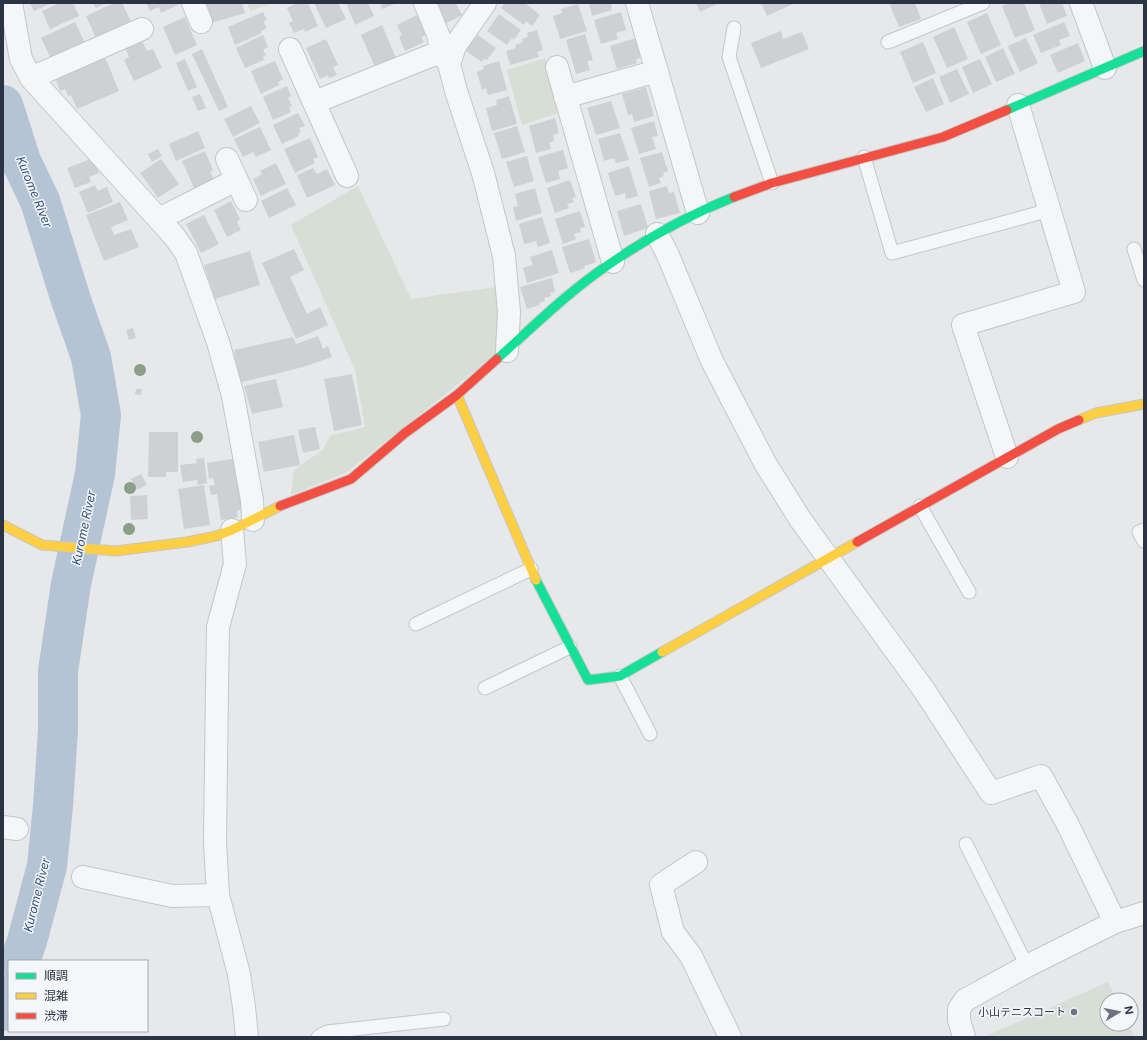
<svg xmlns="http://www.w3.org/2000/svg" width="1147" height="1040" viewBox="0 0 1147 1040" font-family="Inter,'Noto Sans JP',sans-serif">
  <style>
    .green { fill: #d6ded6 }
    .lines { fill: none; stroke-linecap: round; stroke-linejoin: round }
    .river { stroke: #b4c4d5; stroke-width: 40 }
    .building { fill: #ced0d3 }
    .lane-casing { stroke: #c4c6c8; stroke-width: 15 }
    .street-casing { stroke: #c4c6c8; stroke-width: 24 }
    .fast-casing { stroke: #c4c6c8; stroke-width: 11 }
    .slow-casing { stroke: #c4c6c8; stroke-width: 11 }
    .jam-casing { stroke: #c4c6c8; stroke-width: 11 }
    .lane { stroke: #f5f6f7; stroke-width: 13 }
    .street { stroke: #f5f6f7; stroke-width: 22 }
    .fast { stroke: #16e098; stroke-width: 9 }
    .slow { stroke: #ffcf43; stroke-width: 9 }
    .jam { stroke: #f24e42; stroke-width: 9 }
    .tree { fill: #8a9e88 }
    .poi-dot { fill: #6c737f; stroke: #f4f6f9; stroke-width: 1.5 }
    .labels { text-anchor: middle; stroke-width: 3; stroke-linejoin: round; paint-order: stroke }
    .poi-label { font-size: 11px; fill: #2b3445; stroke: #f4f6f9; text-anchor: end }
    .water-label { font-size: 12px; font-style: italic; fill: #34527a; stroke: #f4f6f9 }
  </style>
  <rect width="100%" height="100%" fill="#e6e8ea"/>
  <path class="green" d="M 247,3 L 274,3 L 250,11 Z
    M 545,58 L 561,112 L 522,125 L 507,70 Z
    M 358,186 L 411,299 L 496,287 L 501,350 L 347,472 L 291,495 L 294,470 L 323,450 L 330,436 L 365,427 L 355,370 L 291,225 Z
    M 1108,982 L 1117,1000 L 1107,1000 L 1107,1024 L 1128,1024 L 1134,1037 L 986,1037 L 986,1036 Z"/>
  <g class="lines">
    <path class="river" d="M 3,105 L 21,161 L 40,201 L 71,300 L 91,357 L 101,415 L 95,474 L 71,584 L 58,671 L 58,730 L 53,806 L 47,866 L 27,941 L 20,961
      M 3,1011 L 9,994"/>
  </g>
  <path class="building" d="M 30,3 L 52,3 L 34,11 Z
    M 60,3 L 73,3 L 79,16 L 50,29 L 42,11 Z
    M 93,3 L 106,3 L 96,8 Z
    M 114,3 L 122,3 L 131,22 L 96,38 L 86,16 Z
    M 146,3 L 182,3 L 161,13 L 159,7 L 150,11 Z
    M 206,3 L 242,3 L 245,13 L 211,23 Z
    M 297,3 L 308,3 L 318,26 L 305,32 L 304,29 L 294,33 L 289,23 L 293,21 L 287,8 Z
    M 314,3 L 338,3 L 346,19 L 326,28 Z
    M 346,3 L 368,3 L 374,16 L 355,25 Z
    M 380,3 L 397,3 L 382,9 Z
    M 435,3 L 456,3 L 462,15 L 445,24 Z
    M 505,3 L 525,3 L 540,15 L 532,26 L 526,21 L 524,25 L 501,8 Z
    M 589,3 L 614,3 L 611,4 L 612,10 L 592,16 Z
    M 696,3 L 719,3 L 700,12 Z
    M 761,3 L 795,3 L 767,16 Z
    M 889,3 L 915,3 L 921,19 L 899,27 Z
    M 1010,3 L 1024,3 L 1035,30 L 1015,38 L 1002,6 Z
    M 1039,3 L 1062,3 L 1067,16 L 1047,24 Z
    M 578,4 L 587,31 L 560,39 L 553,16 L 562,13 L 561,9 Z
    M 263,12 L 267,20 L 263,21 L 267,28 L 261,31 L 262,33 L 235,45 L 228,27 Z
    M 621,12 L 626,30 L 616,33 L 618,39 L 601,44 L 594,20 Z
    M 987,13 L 1001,45 L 981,54 L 967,22 Z
    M 419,14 L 428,34 L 421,37 L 424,42 L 405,51 L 399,37 L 402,35 L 397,25 Z
    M 499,14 L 521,30 L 514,40 L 512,38 L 507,45 L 487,31 Z
    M 185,17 L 197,45 L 175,55 L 163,27 Z
    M 75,22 L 85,43 L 51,59 L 41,38 Z
    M 1064,22 L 1070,36 L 1059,40 L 1061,45 L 1041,53 L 1033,35 Z
    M 382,25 L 396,58 L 375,67 L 361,35 Z
    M 954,27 L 968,59 L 947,68 L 933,37 Z
    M 537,30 L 543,50 L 537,52 L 539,57 L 510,65 L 506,51 L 516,48 L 515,45 L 523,42 L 522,39 L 528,37 L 527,33 Z
    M 781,31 L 783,39 L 802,32 L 809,49 L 761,68 L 751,43 Z
    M 585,34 L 593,60 L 587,61 L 590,70 L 576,74 L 566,40 Z
    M 263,35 L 268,47 L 263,50 L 266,55 L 263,56 L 264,60 L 245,68 L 236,48 Z
    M 478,35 L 496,48 L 487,60 L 484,59 L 482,62 L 463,49 L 471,37 L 475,39 Z
    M 636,38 L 641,58 L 636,59 L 637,63 L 617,69 L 610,46 Z
    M 1026,38 L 1038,63 L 1020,72 L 1008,46 Z
    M 141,39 L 147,51 L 153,49 L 162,68 L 134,81 L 124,60 L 129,57 L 125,47 Z
    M 326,39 L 338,65 L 333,67 L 337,75 L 329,78 L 328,75 L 320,79 L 306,48 Z
    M 923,42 L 936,73 L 913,83 L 900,52 Z
    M 1078,43 L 1085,61 L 1058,73 L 1050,55 Z
    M 1003,48 L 1015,74 L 996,82 L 985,57 Z
    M 202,49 L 228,107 L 219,111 L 192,54 Z
    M 105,57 L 119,91 L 77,109 L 71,95 L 68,96 L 65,89 L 60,91 L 55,77 Z
    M 185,59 L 197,87 L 188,91 L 176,63 Z
    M 980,59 L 992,84 L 973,93 L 962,67 Z
    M 275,61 L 283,79 L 278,82 L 279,85 L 261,94 L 251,71 Z
    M 499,61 L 507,90 L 488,95 L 486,88 L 482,90 L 477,72 L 484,69 L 483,66 Z
    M 957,69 L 969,94 L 950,103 L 939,77 Z
    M 933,78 L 944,104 L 926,112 L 914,87 Z
    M 287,86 L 291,96 L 288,98 L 292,106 L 289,107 L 291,112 L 273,120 L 263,97 Z
    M 646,87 L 654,116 L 634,122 L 632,114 L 628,115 L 622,94 Z
    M 200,94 L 206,108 L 198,111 L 192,97 Z
    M 509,96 L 517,124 L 492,131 L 486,108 L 497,105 L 496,100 Z
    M 611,101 L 620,128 L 596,135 L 587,108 Z
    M 251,106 L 260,123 L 233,137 L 224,119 Z
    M 298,113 L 305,126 L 299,128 L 301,132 L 298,134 L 299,136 L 282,144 L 273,125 Z
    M 555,118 L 559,133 L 553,135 L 554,141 L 549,143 L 551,149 L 536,153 L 529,126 Z
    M 654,121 L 658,136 L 652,137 L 656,149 L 639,154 L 631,128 Z
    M 517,126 L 525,152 L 502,159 L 494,133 Z
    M 260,127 L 271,150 L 256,157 L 253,152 L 243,157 L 234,139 Z
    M 198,131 L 205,148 L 176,161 L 169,144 Z
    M 620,133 L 629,160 L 616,163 L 614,158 L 604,161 L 598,139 Z
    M 310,138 L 318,157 L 313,159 L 315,163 L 295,173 L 284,149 Z
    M 158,149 L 162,156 L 152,162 L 148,154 Z
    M 563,150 L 568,168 L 558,171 L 560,179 L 546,183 L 538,157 Z
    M 205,151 L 213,170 L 210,172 L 214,179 L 194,188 L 182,161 Z
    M 662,152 L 668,171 L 663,173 L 664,176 L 659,178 L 661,183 L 649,187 L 640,158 Z
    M 527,156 L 534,181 L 514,187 L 506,162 Z
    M 93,158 L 99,173 L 89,177 L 91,182 L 75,188 L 67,168 Z
    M 161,159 L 179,184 L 158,198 L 140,173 Z
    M 276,163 L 286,184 L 261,196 L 253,179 L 262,174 L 260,171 Z
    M 629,166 L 638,196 L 626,199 L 625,193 L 615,196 L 608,173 Z
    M 313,168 L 317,174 L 327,169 L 335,185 L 307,198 L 297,175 Z
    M 570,180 L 576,197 L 572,198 L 574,202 L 567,204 L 569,208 L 555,213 L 547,188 Z
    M 95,185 L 98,191 L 107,187 L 113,202 L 88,213 L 79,192 Z
    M 667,186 L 669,193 L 674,192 L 680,213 L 656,219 L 649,191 Z
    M 287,188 L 296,205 L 269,218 L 261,201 Z
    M 535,188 L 542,213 L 516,221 L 513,207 L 518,206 L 515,194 Z
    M 231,201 L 240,219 L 237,222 L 241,230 L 227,237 L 214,210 Z
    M 120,202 L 128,220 L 111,227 L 114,235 L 131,229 L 139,247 L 104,261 L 86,215 Z
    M 641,204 L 648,228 L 624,236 L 617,211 Z
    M 580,211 L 585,227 L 580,228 L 581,232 L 574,234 L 576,239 L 563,244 L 555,219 Z
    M 204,215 L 219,244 L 201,253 L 186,224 Z
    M 542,217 L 550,243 L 538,247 L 536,241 L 524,244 L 519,224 Z
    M 589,239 L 596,262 L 584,266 L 585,268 L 570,273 L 562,247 Z
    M 294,249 L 304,270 L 290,277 L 307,314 L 320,307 L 328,325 L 296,339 L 262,263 Z
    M 552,250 L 559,273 L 527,283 L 523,268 L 533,265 L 530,257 Z
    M 250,251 L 260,285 L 215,299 L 204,265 Z
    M 552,278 L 555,292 L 550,293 L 551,296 L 544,298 L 545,301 L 539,303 L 540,305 L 527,309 L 520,287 Z
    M 133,328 L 136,338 L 129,340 L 126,330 Z
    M 318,336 L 323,349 L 328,346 L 332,357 L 303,367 L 239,383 L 234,350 L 293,337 L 296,344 Z
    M 352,374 L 362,425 L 334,431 L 324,379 Z
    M 276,379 L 283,407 L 252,414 L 244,386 Z
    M 136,389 L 142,389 L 141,395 L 135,394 Z
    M 315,427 L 320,449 L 303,453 L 298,430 Z
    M 149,432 L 178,432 L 178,472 L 166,472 L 166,477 L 148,477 Z
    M 294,435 L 300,465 L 264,472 L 258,442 Z
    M 204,458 L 207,483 L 198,485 L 197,480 L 183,482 L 180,465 L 197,463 L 196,459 Z
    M 237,458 L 245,509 L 237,511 L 238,517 L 221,520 L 217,494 L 211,495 L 209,486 L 215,485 L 213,478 L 209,479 L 207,463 Z
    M 141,474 L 147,485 L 137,490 L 131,479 Z
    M 204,485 L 210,525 L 184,529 L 178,489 Z
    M 147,495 L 148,519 L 131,520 L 130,496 Z"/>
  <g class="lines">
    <g class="lane-casing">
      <path id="lane" d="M 734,28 L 729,57 L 772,183
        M 888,42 L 983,3
        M 864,157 L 892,253 L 1050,210
        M 1134,249 L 1144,280
        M 920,506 L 969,592
        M 1144,530 L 1139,532 L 1144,541
        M 416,624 L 531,569
        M 620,676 L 650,734
        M 485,688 L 570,647
        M 966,844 L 1027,966
        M 318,1037 L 327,1032 L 444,1019"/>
    </g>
    <g class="street-casing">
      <path id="street" d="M 11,3 L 21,59 L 31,78 L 174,236 L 186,253 L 218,342 L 233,396 L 252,500 L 253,520
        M 193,3 L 201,22
        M 425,3 L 439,37 L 440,52 L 449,64
        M 485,3 L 455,46 L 449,64 L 456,91 L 483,173 L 504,256 L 509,312 L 507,351
        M 637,3 L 698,213
        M 1081,3 L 1105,68
        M 290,49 L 347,176
        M 557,67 L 613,262
        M 31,78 L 142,29
        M 565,97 L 657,71
        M 315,102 L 440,52
        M 227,159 L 246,200
        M 159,219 L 236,180
        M 657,234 L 667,253 L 712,361 L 765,463 L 800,519 L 924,690 L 991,793 L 1041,776 L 1067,823 L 1115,922
        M 1007,457 L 963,325 L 1074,292 L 1018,105
        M 232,530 L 235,564 L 218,627 L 217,687 L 215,842 L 218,895 L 239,974 L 244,1007 L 247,1037
        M 3,827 L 17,829
        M 696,862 L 661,885 L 673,932 L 691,956 L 730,1037
        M 83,877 L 172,896 L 218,895
        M 964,1037 L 959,1020 L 959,1009 L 965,1000 L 1027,966 L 1115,922 L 1144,913"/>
    </g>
    <g class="fast-casing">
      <path id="fast" d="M 1007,110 L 1144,51
        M 497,359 C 534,326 570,290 611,263 C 649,237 691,214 734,197
        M 536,580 L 588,680 L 620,676 L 662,652"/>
    </g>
    <g class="slow-casing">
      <path id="slow" d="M 457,395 L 536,580
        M 1079,420 L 1096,413 L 1144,404
        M 3,525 L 42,545 L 116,551 L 187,542 L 216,536 L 232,530 L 280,506
        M 662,652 L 857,542"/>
    </g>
    <g class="jam-casing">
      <path id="jam" d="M 734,197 L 772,183 L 943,137 L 1007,110
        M 280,506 L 351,479 L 405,433 L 457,395 L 497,359
        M 857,542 L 1058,429 L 1079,420"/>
    </g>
    <use href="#lane" class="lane"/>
    <use href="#street" class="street"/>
    <use href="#fast" class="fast"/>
    <use href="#slow" class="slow"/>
    <use href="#jam" class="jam"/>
  </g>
  <g class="tree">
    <circle cx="140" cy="370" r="6"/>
    <circle cx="197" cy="437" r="6"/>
    <circle cx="130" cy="488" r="6"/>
    <circle cx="129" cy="529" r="6"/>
  </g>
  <circle class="poi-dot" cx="1074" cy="1012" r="4"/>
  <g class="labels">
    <g class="poi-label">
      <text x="1066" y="1016">小山テニスコート</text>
    </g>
    <g class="water-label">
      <text transform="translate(34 192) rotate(68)" y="4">Kurome River</text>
      <text transform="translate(84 528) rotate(-78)" y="4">Kurome River</text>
      <text transform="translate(37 895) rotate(-76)" y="4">Kurome River</text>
    </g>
  </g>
  <rect width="1147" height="1040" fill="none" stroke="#2b3445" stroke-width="8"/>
  <rect x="8" y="960" width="140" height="72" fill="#f4f6f9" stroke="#a4a8b1"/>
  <rect x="16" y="973" width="20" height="6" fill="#16e098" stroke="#a4a8b1"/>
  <text x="44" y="980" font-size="12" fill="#2b3445">順調</text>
  <rect x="16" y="993" width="20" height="6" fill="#ffcf43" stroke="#a4a8b1"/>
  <text x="44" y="1000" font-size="12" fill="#2b3445">混雑</text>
  <rect x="16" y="1013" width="20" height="6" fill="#f24e42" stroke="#a4a8b1"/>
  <text x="44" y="1020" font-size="12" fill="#2b3445">渋滞</text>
  <g transform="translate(1119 1012) rotate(80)"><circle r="19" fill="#f4f6f9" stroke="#a4a8b1"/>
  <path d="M0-3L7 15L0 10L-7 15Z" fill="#6c737f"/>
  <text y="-6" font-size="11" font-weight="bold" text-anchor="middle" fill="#2b3445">N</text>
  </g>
</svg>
